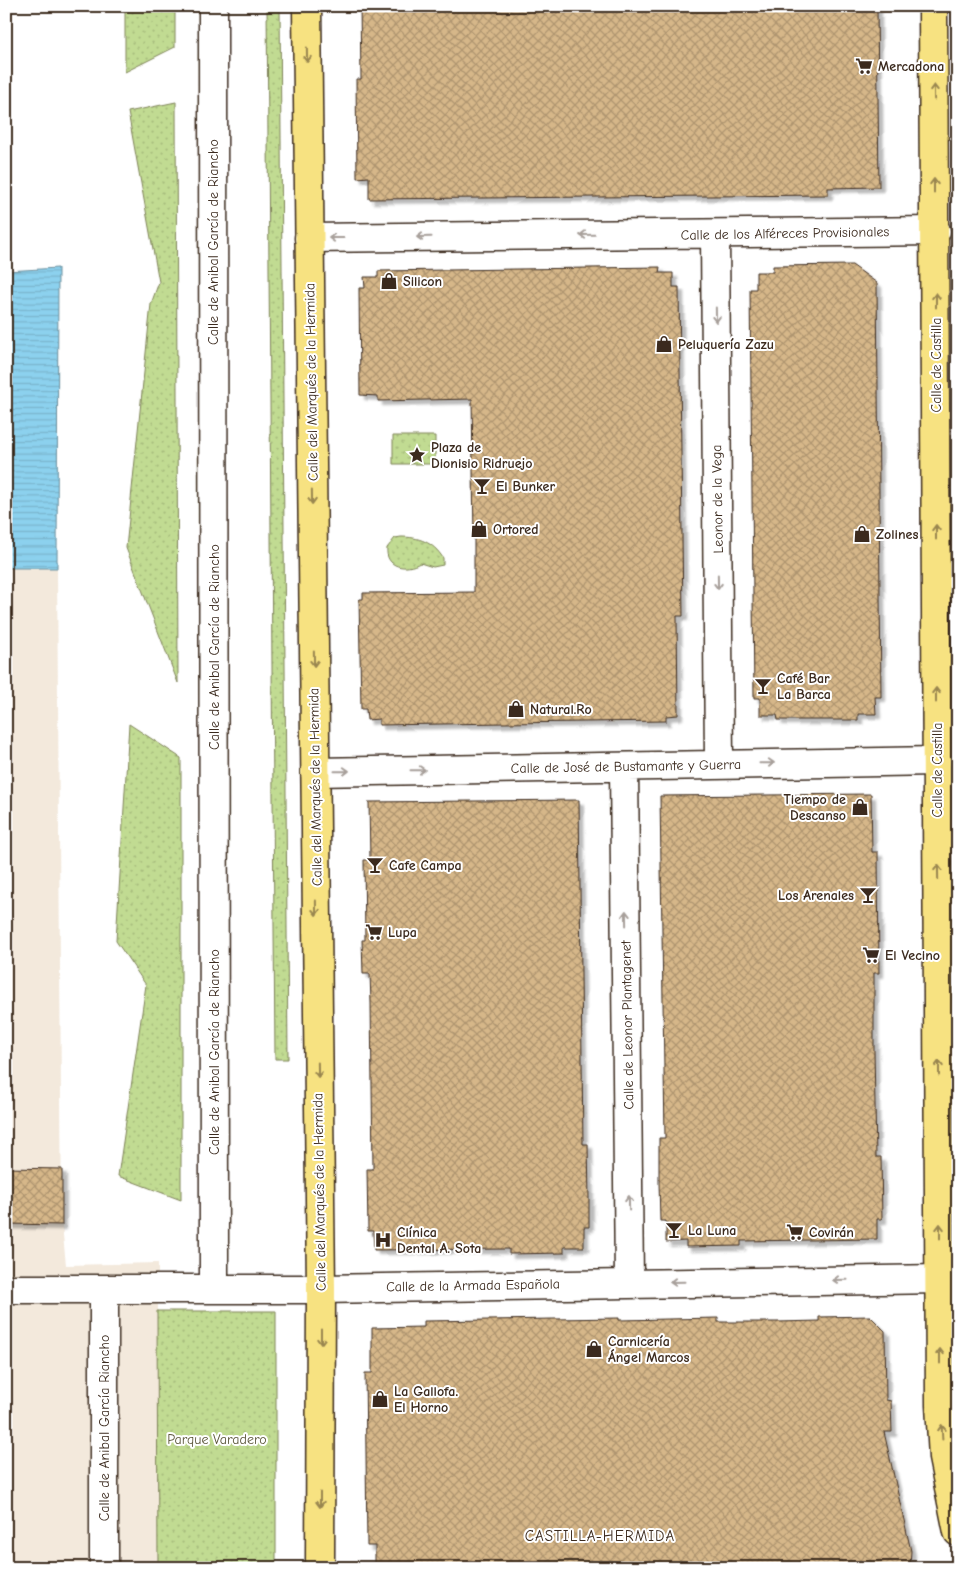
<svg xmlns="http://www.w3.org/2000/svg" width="964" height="1574" viewBox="0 0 964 1574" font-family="'Comic Neue',sans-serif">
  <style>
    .built { fill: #f3e9dc }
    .green { fill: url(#green-dots); stroke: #7e8258 }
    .water { fill: url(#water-rules); stroke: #6c8e9b }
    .building { fill: url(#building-cross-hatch); stroke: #3b2a1e; filter: url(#shadow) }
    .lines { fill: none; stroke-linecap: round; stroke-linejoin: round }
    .street-casing { stroke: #3b2a1e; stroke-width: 31 }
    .primary-casing { stroke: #3b2a1e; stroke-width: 31 }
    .street { stroke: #fff; stroke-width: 28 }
    .primary { stroke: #f7e281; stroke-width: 28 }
    .oneway { stroke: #998650 }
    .oneway2 { stroke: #a79f9a }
    .labels { text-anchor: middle; stroke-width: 4; stroke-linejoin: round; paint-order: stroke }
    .poi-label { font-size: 14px; font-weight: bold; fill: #3b2a1e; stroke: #fff; text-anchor: start }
    .street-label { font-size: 14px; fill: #3b2a1e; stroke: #fff }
    .park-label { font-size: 14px; fill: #5c563b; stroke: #fff }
    .neighbourhood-label { font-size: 15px; letter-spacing: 1px; fill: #3b2a1e; stroke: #fff }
  </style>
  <defs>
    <pattern id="green-dots" width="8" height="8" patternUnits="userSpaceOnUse" patternTransform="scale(1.25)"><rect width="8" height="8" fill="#c1db92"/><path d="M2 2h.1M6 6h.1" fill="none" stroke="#a7bc7d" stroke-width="1.8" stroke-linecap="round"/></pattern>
    <pattern id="water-rules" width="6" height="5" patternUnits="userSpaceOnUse" patternTransform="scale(1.25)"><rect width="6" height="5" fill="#8cd1ee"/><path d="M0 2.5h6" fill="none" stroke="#7ab4cc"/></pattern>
    <pattern id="building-cross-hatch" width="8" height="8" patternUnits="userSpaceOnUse" patternTransform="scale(1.25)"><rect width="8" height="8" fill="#d6b789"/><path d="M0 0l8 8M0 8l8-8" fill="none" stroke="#af956f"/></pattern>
    <filter id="shadow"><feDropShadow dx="4.5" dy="4.5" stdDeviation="1" flood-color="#0004"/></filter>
  </defs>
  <rect width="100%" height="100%" fill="#fff"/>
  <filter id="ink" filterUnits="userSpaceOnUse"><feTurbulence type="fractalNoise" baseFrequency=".02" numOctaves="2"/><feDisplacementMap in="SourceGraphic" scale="10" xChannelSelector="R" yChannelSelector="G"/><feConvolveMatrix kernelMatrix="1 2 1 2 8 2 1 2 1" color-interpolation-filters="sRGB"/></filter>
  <g filter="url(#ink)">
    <path class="built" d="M 6,568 L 57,568 L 62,1225 L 66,1265 L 158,1263 L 158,1568 L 6,1568 Z"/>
    <path class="green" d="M 125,6 L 175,6 L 175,47 L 125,72 Z
      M 267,6 L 280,6 L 288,1059 L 275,1059 Z
      M 176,102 L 178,683 L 126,548 L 151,304 L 159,282 L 128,112 Z
      M 393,436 L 435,436 L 435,464 L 393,464 Z
      M 401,537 C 419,537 433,542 443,558 L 443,565 L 433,567 L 420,563 C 406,571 385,568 387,548 L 395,538 Z
      M 129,724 L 181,758 L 181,1200 L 118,1176 L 146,985 L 116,941 Z
      M 157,1311 L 276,1311 L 276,1568 L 158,1568 Z"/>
    <path class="water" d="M 58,268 L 57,568 L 6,568 L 6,271 Z"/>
    <path class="building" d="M 360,6 L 877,6 L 879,187 L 828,188 L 828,195 L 369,199 L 369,177 L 357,178 L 356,79 L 361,79 Z
      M 852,265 L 877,283 L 881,697 L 875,697 L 876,714 L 858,714 L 858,720 L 778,720 L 777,715 L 760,715 L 760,698 L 754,698 L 750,289 L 756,289 L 756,272 L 773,272 L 773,266 Z
      M 660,267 L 659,273 L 673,273 L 673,287 L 679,287 L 683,616 L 677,616 L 678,715 L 666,716 L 666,721 L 505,723 L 379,725 L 379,719 L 367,720 L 366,709 L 361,709 L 359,599 L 363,599 L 363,593 L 474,592 L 474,539 L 472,399 L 378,401 L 378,396 L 360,395 L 359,288 L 365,288 L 364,277 L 378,277 L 378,271 Z
      M 871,794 L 872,852 L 878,852 L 879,973 L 874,973 L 874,1050 L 876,1157 L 881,1157 L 882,1219 L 877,1219 L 877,1239 L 741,1241 L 741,1246 L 686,1247 L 686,1241 L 666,1242 L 666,1221 L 660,1221 L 659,1182 L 659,1138 L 665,1138 L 660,796 Z
      M 579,800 L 583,1144 L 588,1144 L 589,1198 L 589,1227 L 584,1227 L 584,1247 L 564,1247 L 564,1253 L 509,1254 L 509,1249 L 374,1250 L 373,1231 L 368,1231 L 367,1169 L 373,1169 L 371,1003 L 370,974 L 363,974 L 362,940 L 365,940 L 364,860 L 370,860 L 369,802 Z
      M 6,1168 L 62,1169 L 62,1225 L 6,1224 Z
      M 870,1316 L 885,1331 L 886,1400 L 891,1401 L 892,1432 L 884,1432 L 911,1551 L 910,1568 L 375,1568 L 375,1546 L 367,1546 L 366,1454 L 365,1373 L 372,1373 L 372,1328 L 424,1327 L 424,1321 L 619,1318 L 619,1320 L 718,1318 L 718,1322 L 777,1322 L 819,1321 L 819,1317 Z"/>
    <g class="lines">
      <g class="street-casing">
        <path id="street" d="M 213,6 L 214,1288
          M 715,234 L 719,764
          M 309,238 L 936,231
          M 624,767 L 629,1283
          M 315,772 L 937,761
          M 6,1289 L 321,1289 L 941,1279
          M 104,1568 L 104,1289"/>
      </g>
      <g class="primary-casing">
        <path id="primary" d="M 307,6 L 321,1289 L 320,1568
          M 933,6 L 940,1405 L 943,1458 L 958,1532"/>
      </g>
      <use href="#street" class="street"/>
      <use href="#primary" class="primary"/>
    </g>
    <defs><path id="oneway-shaft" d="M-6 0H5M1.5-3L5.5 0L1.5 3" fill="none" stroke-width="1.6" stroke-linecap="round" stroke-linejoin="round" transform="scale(1.25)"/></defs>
    <g class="oneway">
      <use href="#oneway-shaft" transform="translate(307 55) rotate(89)"/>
      <use href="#oneway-shaft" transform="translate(934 92) rotate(-91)"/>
      <use href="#oneway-shaft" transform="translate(934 186) rotate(-90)"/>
      <use href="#oneway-shaft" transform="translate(936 300) rotate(-90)"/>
      <use href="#oneway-shaft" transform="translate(312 497) rotate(89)"/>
      <use href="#oneway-shaft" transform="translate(936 532) rotate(-90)"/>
      <use href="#oneway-shaft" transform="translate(314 659) rotate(89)"/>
      <use href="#oneway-shaft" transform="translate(936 695) rotate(-90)"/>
      <use href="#oneway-shaft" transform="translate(938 872) rotate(-91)"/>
      <use href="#oneway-shaft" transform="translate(316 908) rotate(89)"/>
      <use href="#oneway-shaft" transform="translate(939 1068) rotate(-90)"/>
      <use href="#oneway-shaft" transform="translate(318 1070) rotate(89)"/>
      <use href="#oneway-shaft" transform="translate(940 1231) rotate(-90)"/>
      <use href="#oneway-shaft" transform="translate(321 1337) rotate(90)"/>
      <use href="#oneway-shaft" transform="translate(940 1356) rotate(-90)"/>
      <use href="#oneway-shaft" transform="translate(942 1432) rotate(-93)"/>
      <use href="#oneway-shaft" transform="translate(320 1500) rotate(90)"/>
    </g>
    <g class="oneway2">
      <use href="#oneway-shaft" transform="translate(587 235) rotate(179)"/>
      <use href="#oneway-shaft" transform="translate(424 237) rotate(179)"/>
      <use href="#oneway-shaft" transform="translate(336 238) rotate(180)"/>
      <use href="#oneway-shaft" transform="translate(716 315) rotate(89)"/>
      <use href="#oneway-shaft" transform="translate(718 582) rotate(89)"/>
      <use href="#oneway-shaft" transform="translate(767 763) rotate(-1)"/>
      <use href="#oneway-shaft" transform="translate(418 770) rotate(-1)"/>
      <use href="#oneway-shaft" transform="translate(342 771) rotate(-1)"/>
      <use href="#oneway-shaft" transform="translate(626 918) rotate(-91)"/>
      <use href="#oneway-shaft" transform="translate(629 1203) rotate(-91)"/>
      <use href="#oneway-shaft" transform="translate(840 1280) rotate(179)"/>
      <use href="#oneway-shaft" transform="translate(677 1282) rotate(179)"/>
    </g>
  </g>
  <defs>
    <g id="supermarket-bare" transform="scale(1.35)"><path d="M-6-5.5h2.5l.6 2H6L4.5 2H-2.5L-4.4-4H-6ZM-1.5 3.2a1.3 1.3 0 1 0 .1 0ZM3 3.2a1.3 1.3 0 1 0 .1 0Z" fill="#3b2a1e" stroke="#fff" stroke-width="2.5" paint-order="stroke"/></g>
    <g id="shop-bare" transform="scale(1.35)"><path d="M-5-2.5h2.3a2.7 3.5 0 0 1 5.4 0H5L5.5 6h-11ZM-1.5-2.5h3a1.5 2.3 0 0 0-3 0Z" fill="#3b2a1e" stroke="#fff" stroke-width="2.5" paint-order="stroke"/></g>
    <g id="sight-bare" transform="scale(1.35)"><path d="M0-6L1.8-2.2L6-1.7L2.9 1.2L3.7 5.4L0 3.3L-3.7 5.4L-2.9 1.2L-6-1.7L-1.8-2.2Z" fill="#3b2a1e" stroke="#fff" stroke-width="2.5" paint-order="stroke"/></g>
    <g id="bar-bare" transform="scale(1.35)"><path d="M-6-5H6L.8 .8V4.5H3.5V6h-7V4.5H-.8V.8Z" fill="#3b2a1e" stroke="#fff" stroke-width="2.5" paint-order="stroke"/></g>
    <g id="hospital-bare" transform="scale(1.35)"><path d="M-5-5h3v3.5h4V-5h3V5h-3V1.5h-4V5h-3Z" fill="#3b2a1e" stroke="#fff" stroke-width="2.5" paint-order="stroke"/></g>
  </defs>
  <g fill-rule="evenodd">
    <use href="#supermarket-bare" x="864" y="66"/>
    <use href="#shop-bare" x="389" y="281"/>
    <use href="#shop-bare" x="664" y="344"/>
    <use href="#sight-bare" x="417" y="455"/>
    <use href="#bar-bare" x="482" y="486"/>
    <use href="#shop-bare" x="479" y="529"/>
    <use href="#shop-bare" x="862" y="534"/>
    <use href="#bar-bare" x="763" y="686"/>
    <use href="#shop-bare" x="516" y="709"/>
    <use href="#shop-bare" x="860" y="807"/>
    <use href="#bar-bare" x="375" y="865"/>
    <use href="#bar-bare" x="868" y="895"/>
    <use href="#supermarket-bare" x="374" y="932"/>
    <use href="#supermarket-bare" x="871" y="955"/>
    <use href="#bar-bare" x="674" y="1230"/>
    <use href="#supermarket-bare" x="795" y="1232"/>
    <use href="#hospital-bare" x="383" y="1240"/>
    <use href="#shop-bare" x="594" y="1349"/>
    <use href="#shop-bare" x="380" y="1399"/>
  </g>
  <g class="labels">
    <g class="poi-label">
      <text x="878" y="71">Mercadona</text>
      <text x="403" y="286">Silicon</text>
      <text x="678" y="349">Peluquería Zazu</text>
      <text x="431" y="452">Plaza de<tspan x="431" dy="16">Dionisio Ridruejo</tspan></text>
      <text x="496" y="491">El Bunker</text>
      <text x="493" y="534">Ortored</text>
      <text x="876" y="539">Zolines</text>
      <text x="777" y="683">Café Bar<tspan x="777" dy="16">La Barca</tspan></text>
      <text x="530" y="714">Natural.Ro</text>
      <text x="846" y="804" text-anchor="end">Tiempo de<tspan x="846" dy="16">Descanso</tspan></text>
      <text x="389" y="870">Cafe Campa</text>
      <text x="854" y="900" text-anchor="end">Los Arenales</text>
      <text x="388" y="937">Lupa</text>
      <text x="885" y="960">El Vecino</text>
      <text x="688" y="1235">La Luna</text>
      <text x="397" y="1237">Clínica<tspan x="397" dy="16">Dental A. Sota</tspan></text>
      <text x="809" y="1237">Covirán</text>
      <text x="608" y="1346">Carnicería<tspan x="608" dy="16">Ángel Marcos</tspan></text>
      <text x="394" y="1396">La Gallofa.<tspan x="394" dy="16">El Horno</tspan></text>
    </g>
    <g class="street-label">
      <text transform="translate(785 233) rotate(-1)" y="5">Calle de los Alféreces Provisionales</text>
      <text transform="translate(213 242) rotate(-90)" y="5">Calle de Anibal García de Riancho</text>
      <text transform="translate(936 365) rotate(-90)" y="5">Calle de Castilla</text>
      <text transform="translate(311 382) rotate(-91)" y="5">Calle del Marqués de la Hermida</text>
      <text transform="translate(717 499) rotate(-91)" y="5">Leonor de la Vega</text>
      <text transform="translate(214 647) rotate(-90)" y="5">Calle de Anibal García de Riancho</text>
      <text transform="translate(626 766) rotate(-1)" y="5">Calle de José de Bustamante y Guerra</text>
      <text transform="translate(937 770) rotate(-90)" y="5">Calle de Castilla</text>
      <text transform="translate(315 787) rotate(-91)" y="5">Calle del Marqués de la Hermida</text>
      <text transform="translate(627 1025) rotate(-91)" y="5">Calle de Leonor Plantagenet</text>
      <text transform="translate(214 1052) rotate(-90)" y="5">Calle de Anibal García de Riancho</text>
      <text transform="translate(319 1192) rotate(-91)" y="5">Calle del Marqués de la Hermida</text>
      <text transform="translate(473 1285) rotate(-1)" y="5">Calle de la Armada Española</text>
      <text transform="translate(104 1428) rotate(-90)" y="5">Calle de Anibal García Riancho</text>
    </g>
    <g class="park-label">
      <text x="217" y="1444">Parque Varadero</text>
    </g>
    <g class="neighbourhood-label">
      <text x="600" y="1541">CASTILLA-HERMIDA</text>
    </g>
  </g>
  <rect width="964" height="1574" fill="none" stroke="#fff" stroke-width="25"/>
  <rect x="12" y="12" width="939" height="1549" fill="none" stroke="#3b2a1e" stroke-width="2" filter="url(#ink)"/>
</svg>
